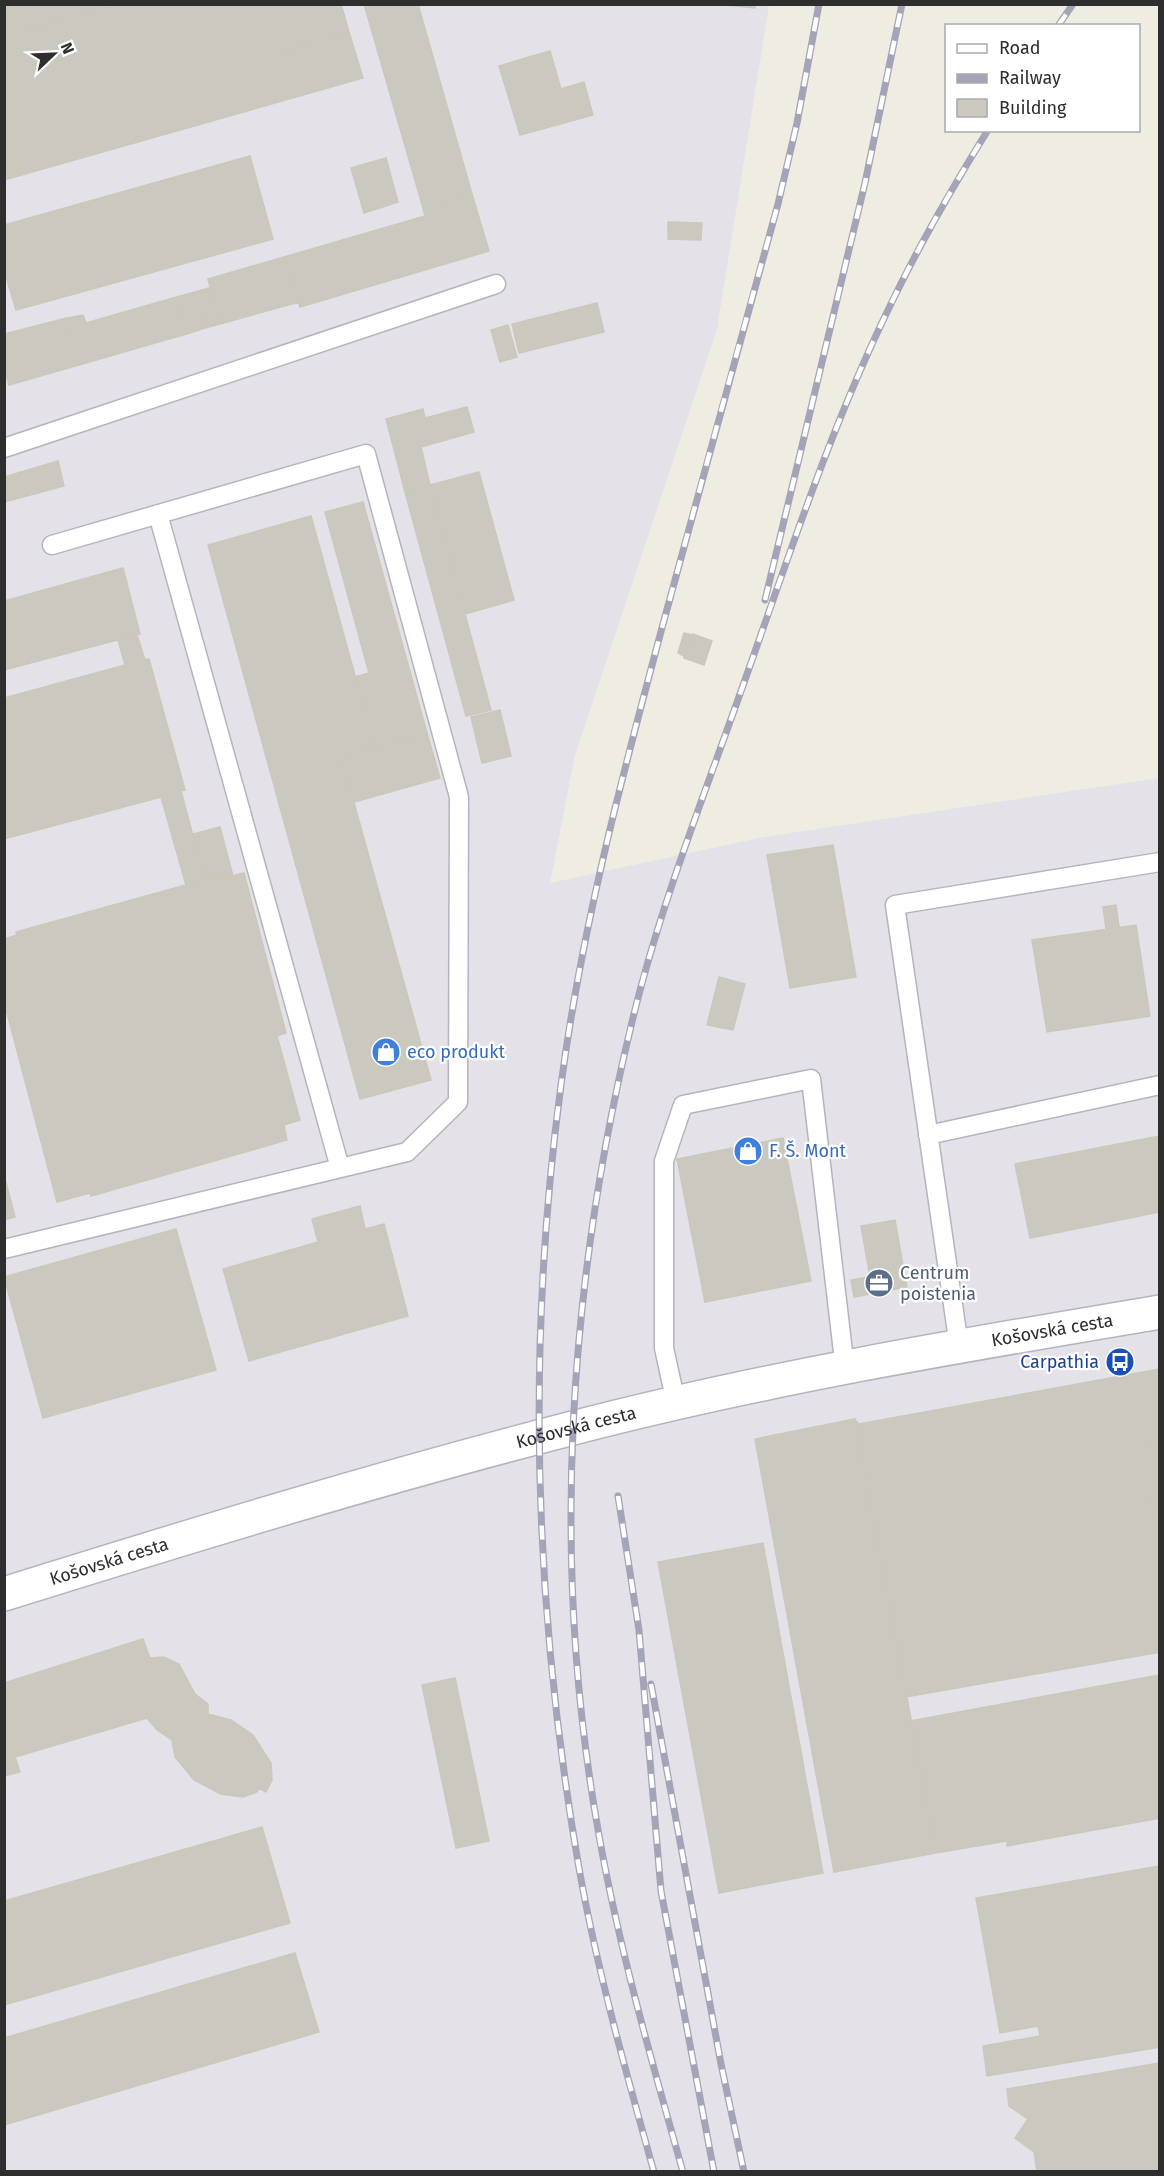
<svg xmlns="http://www.w3.org/2000/svg" width="1164" height="2176" viewBox="0 0 1164 2176" font-family="'Fira Sans',sans-serif">
  <style>
    .industrial { fill: #e4e1e8 }
    .building { fill: #cbc8c0; stroke: #cbc8ba; stroke-width: 1.5 }
    .lines { fill: none; stroke-linecap: round; stroke-linejoin: round }
    .service-casing { stroke: #b4b4c1; stroke-width: 21 }
    .minor-casing { stroke: #b4b4c1; stroke-width: 36 }
    .service { stroke: #fff; stroke-width: 18 }
    .minor { stroke: #fff; stroke-width: 33 }
    .rail-casing { stroke: #a4a3b8; stroke-width: 7 }
    .rail { stroke: #fff; stroke-width: 4.5; stroke-dasharray: 14; stroke-linecap: butt }
    .labels { text-anchor: middle; stroke-width: 4.5; stroke-linejoin: round; paint-order: stroke }
    .shop-label { font-size: 18px; fill: #366cbe; stroke: #fff; text-anchor: start }
    .service-label { font-size: 18px; fill: #4e5e75; stroke: #fff; text-anchor: start }
    .street-label { font-size: 18px; fill: #2e2e2e; stroke: #fff }
    .transit-label { font-size: 18px; fill: #164399; stroke: #fff; text-anchor: end }
  </style>
  <rect width="100%" height="100%" fill="#efece1"/>
  <path class="industrial" d="M 5,5 L 769,5 L 717,329 L 575,755 L 550,883 L 764,837 L 1159,778 L 1159,2171 L 5,2172 Z"/>
  <path class="building" d="M 4,4 L 117,4 L 4,36 Z
    M 117,4 L 268,4 L 282,52 L 349,32 L 363,78 L 4,180 L 4,36 Z
    M 268,4 L 341,4 L 349,32 L 282,52 Z
    M 364,4 L 418,4 L 472,194 L 423,208 Z
    M 715,4 L 755,4 L 755,8 Z
    M 550,51 L 561,89 L 584,82 L 593,115 L 520,135 L 499,66 Z
    M 250,156 L 273,239 L 16,310 L 4,270 L 4,225 Z
    M 386,158 L 398,202 L 364,213 L 351,168 Z
    M 472,194 L 489,251 L 300,307 L 284,257 L 425,216 L 423,208 Z
    M 668,222 L 702,223 L 701,240 L 668,239 Z
    M 284,257 L 299,302 L 220,324 L 208,279 Z
    M 209,288 L 220,324 L 205,328 L 195,292 Z
    M 195,292 L 205,328 L 187,334 L 177,297 Z
    M 177,297 L 187,334 L 169,339 L 159,302 Z
    M 159,302 L 169,339 L 79,365 L 67,318 L 83,315 L 86,323 Z
    M 597,303 L 604,332 L 519,353 L 512,324 Z
    M 67,318 L 79,365 L 9,385 L 4,368 L 4,334 Z
    M 508,325 L 517,357 L 500,362 L 491,330 Z
    M 467,407 L 474,432 L 421,447 L 430,485 L 405,492 L 386,419 L 423,409 L 425,418 Z
    M 58,461 L 64,486 L 4,502 L 4,477 Z
    M 479,472 L 514,600 L 465,614 L 430,485 Z
    M 430,485 L 491,710 L 466,716 L 405,492 Z
    M 363,502 L 427,733 L 375,747 L 355,677 L 369,673 L 325,512 Z
    M 311,516 L 375,748 L 341,756 L 431,1080 L 360,1099 L 208,545 Z
    M 123,568 L 140,634 L 4,670 L 4,601 Z
    M 684,633 L 693,635 L 685,657 L 678,653 Z
    M 693,634 L 712,641 L 704,665 L 684,658 Z
    M 137,635 L 145,660 L 149,659 L 185,790 L 181,791 L 205,880 L 186,885 L 161,797 L 4,839 L 4,698 L 125,665 L 118,640 Z
    M 500,710 L 511,756 L 482,763 L 471,717 Z
    M 427,733 L 440,778 L 354,802 L 341,756 Z
    M 220,827 L 233,876 L 205,880 L 193,834 Z
    M 833,845 L 856,977 L 790,988 L 767,855 Z
    M 244,873 L 286,1033 L 277,1036 L 300,1120 L 284,1125 L 287,1140 L 91,1196 L 90,1193 L 57,1202 L 7,1013 L 4,1013 L 4,939 L 17,935 L 16,932 L 214,877 L 216,880 Z
    M 1116,905 L 1119,927 L 1106,929 L 1103,907 Z
    M 1136,925 L 1150,1016 L 1047,1032 L 1032,940 Z
    M 719,977 L 745,984 L 733,1030 L 707,1025 Z
    M 1160,1136 L 1160,1212 L 1030,1238 L 1015,1164 Z
    M 783,1138 L 811,1281 L 705,1302 L 677,1159 Z
    M 4,1175 L 15,1217 L 4,1220 Z
    M 360,1206 L 365,1229 L 384,1224 L 408,1316 L 249,1361 L 223,1269 L 318,1242 L 312,1219 Z
    M 895,1220 L 904,1271 L 870,1277 L 861,1226 Z
    M 176,1229 L 216,1370 L 43,1418 L 4,1277 Z
    M 904,1271 L 907,1287 L 854,1297 L 851,1280 Z
    M 1160,1369 L 1160,1442 L 1139,1446 L 1160,1556 L 1160,1652 L 906,1697 L 855,1420 L 859,1424 Z
    M 855,1419 L 936,1853 L 834,1872 L 755,1439 Z
    M 1160,1442 L 1160,1556 L 1139,1446 Z
    M 763,1543 L 823,1873 L 719,1893 L 658,1562 Z
    M 143,1639 L 150,1658 L 164,1657 L 179,1664 L 195,1694 L 208,1704 L 208,1714 L 231,1720 L 253,1735 L 271,1763 L 272,1780 L 266,1792 L 259,1788 L 257,1792 L 243,1797 L 221,1794 L 194,1780 L 175,1757 L 172,1740 L 157,1730 L 147,1718 L 15,1757 L 20,1772 L 4,1776 L 4,1683 Z
    M 1160,1675 L 1160,1818 L 1007,1846 L 1007,1841 L 936,1853 L 910,1721 Z
    M 455,1678 L 489,1841 L 456,1848 L 422,1685 Z
    M 262,1827 L 290,1923 L 4,2005 L 4,1901 Z
    M 1160,1866 L 1160,2047 L 987,2076 L 983,2046 L 1040,2036 L 1038,2026 L 1000,2033 L 976,1898 Z
    M 295,1953 L 319,2032 L 4,2125 L 4,2038 Z
    M 1160,2063 L 1160,2172 L 1037,2172 L 1034,2152 L 1015,2138 L 1028,2119 L 1009,2106 L 1007,2089 Z"/>
  <g class="lines">
    <g class="service-casing">
      <path id="service" d="M 4,448 L 496,284
        M 158,514 L 340,1168
        M 928,1135 L 1160,1085
        M 4,1249 L 407,1152 L 458,1102 L 459,797 L 366,454 L 52,545
        M 959,1346 L 895,905 L 1160,862
        M 676,1403 L 664,1348 L 664,1161 L 683,1105 L 811,1079 L 845,1369"/>
    </g>
    <g class="minor-casing">
      <g id="minor">
        <path id="s1" d="M 4,1594 C 193,1535 382,1477 573,1428 C 765,1378 963,1345 1160,1312"/>
      </g>
    </g>
    <use href="#service" class="service"/>
    <use href="#minor" class="minor"/>
    <g class="rail-casing">
      <path id="rail" d="M 1058,26 L 1073,4
        M 765,600 L 865,183 L 902,4
        M 618,1496 L 639,1630 L 661,1891 L 714,2172
        M 651,1684 L 721,2064 L 744,2172
        M 654,2172 C 626,2072 597,1970 579,1868 C 534,1609 526,1346 561,1085 C 582,925 624,769 666,613 C 703,477 740,341 778,204 L 797,123 L 819,4
        M 683,2172 C 650,2055 616,1938 596,1818 C 551,1554 569,1282 632,1022 C 660,905 706,791 746,677 C 790,553 831,427 889,308 C 918,247 952,188 988,130"/>
    </g>
    <use href="#rail" class="rail"/>
  </g>
  <defs>
    <g id="shop-disc" transform="scale(1.5)"><circle r="9.5" fill="#3f7fe0" stroke="#fff"/><path d="M-5-2.5h2.3a2.7 3.5 0 0 1 5.4 0H5L5.5 6h-11ZM-1.5-2.5h3a1.5 2.3 0 0 0-3 0Z" fill="#fff"/></g>
    <g id="office-disc" transform="scale(1.5)"><circle r="9.5" fill="#5c6f8a" stroke="#fff"/><path d="M-6-3h4V-5.5h4V-3h4V5H-6ZM-1-4.5V-3h2v-1.5ZM-6 0V1H6V0Z" fill="#fff"/></g>
    <g id="bus-disc" transform="scale(1.5)"><circle r="9.5" fill="#1a4fb4" stroke="#fff"/><path d="M-5-6H5V4H4V6H2V4H-2V6H-4V4H-5ZM-3.5-4V0h7V-4ZM-3.5 1.2v1.5H-2V1.2ZM2 1.2v1.5H3.5V1.2Z" fill="#fff"/></g>
  </defs>
  <g fill-rule="evenodd">
    <use href="#shop-disc" x="386" y="1052"/>
    <use href="#shop-disc" x="748" y="1151"/>
    <use href="#office-disc" x="879" y="1283"/>
    <use href="#bus-disc" x="1120" y="1362"/>
  </g>
  <g class="labels">
    <g class="shop-label">
      <text x="407" y="1058">eco produkt</text>
      <text x="769" y="1157">F. Š. Mont</text>
    </g>
    <g class="service-label">
      <text x="900" y="1279">Centrum<tspan x="900" dy="21">poistenia</tspan></text>
    </g>
    <g class="street-label">
      <text dy="6" stroke="none"><textPath href="#s1" startOffset="1082">Košovská cesta</textPath></text>
      <text dy="6" stroke="none"><textPath href="#s1" startOffset="596">Košovská cesta</textPath></text>
      <text dy="6" stroke="none"><textPath href="#s1" startOffset="110">Košovská cesta</textPath></text>
    </g>
    <g class="transit-label">
      <text x="1099" y="1368">Carpathia</text>
    </g>
  </g>
  <rect width="1164" height="2176" fill="none" stroke="#2e2e2e" stroke-width="12"/>
  <rect x="945" y="24" width="195" height="108" fill="#ffffff" stroke="#ababab" stroke-width="1.5"/>
  <rect x="957" y="44" width="30" height="9" fill="#ffffff" stroke="#ababab" stroke-width="1.5"/>
  <text x="999" y="54" font-size="18" fill="#2e2e2e">Road</text>
  <rect x="957" y="74" width="30" height="9" fill="#a4a3b8" stroke="#ababab" stroke-width="1.5"/>
  <text x="999" y="84" font-size="18" fill="#2e2e2e">Railway</text>
  <rect x="957" y="99" width="30" height="18" fill="#cbc8c0" stroke="#ababab" stroke-width="1.5"/>
  <text x="999" y="114" font-size="18" fill="#2e2e2e">Building</text>
  <g transform="translate(54 54) rotate(67)" stroke="#ffffff" stroke-width="4.5" paint-order="stroke">
  <path d="M0-4.5L10 22L0 15L-10 22Z" fill="#2e2e2e"/>
  <text y="-9" font-size="16" font-weight="bold" text-anchor="middle" fill="#2e2e2e">N</text>
  </g>
</svg>
